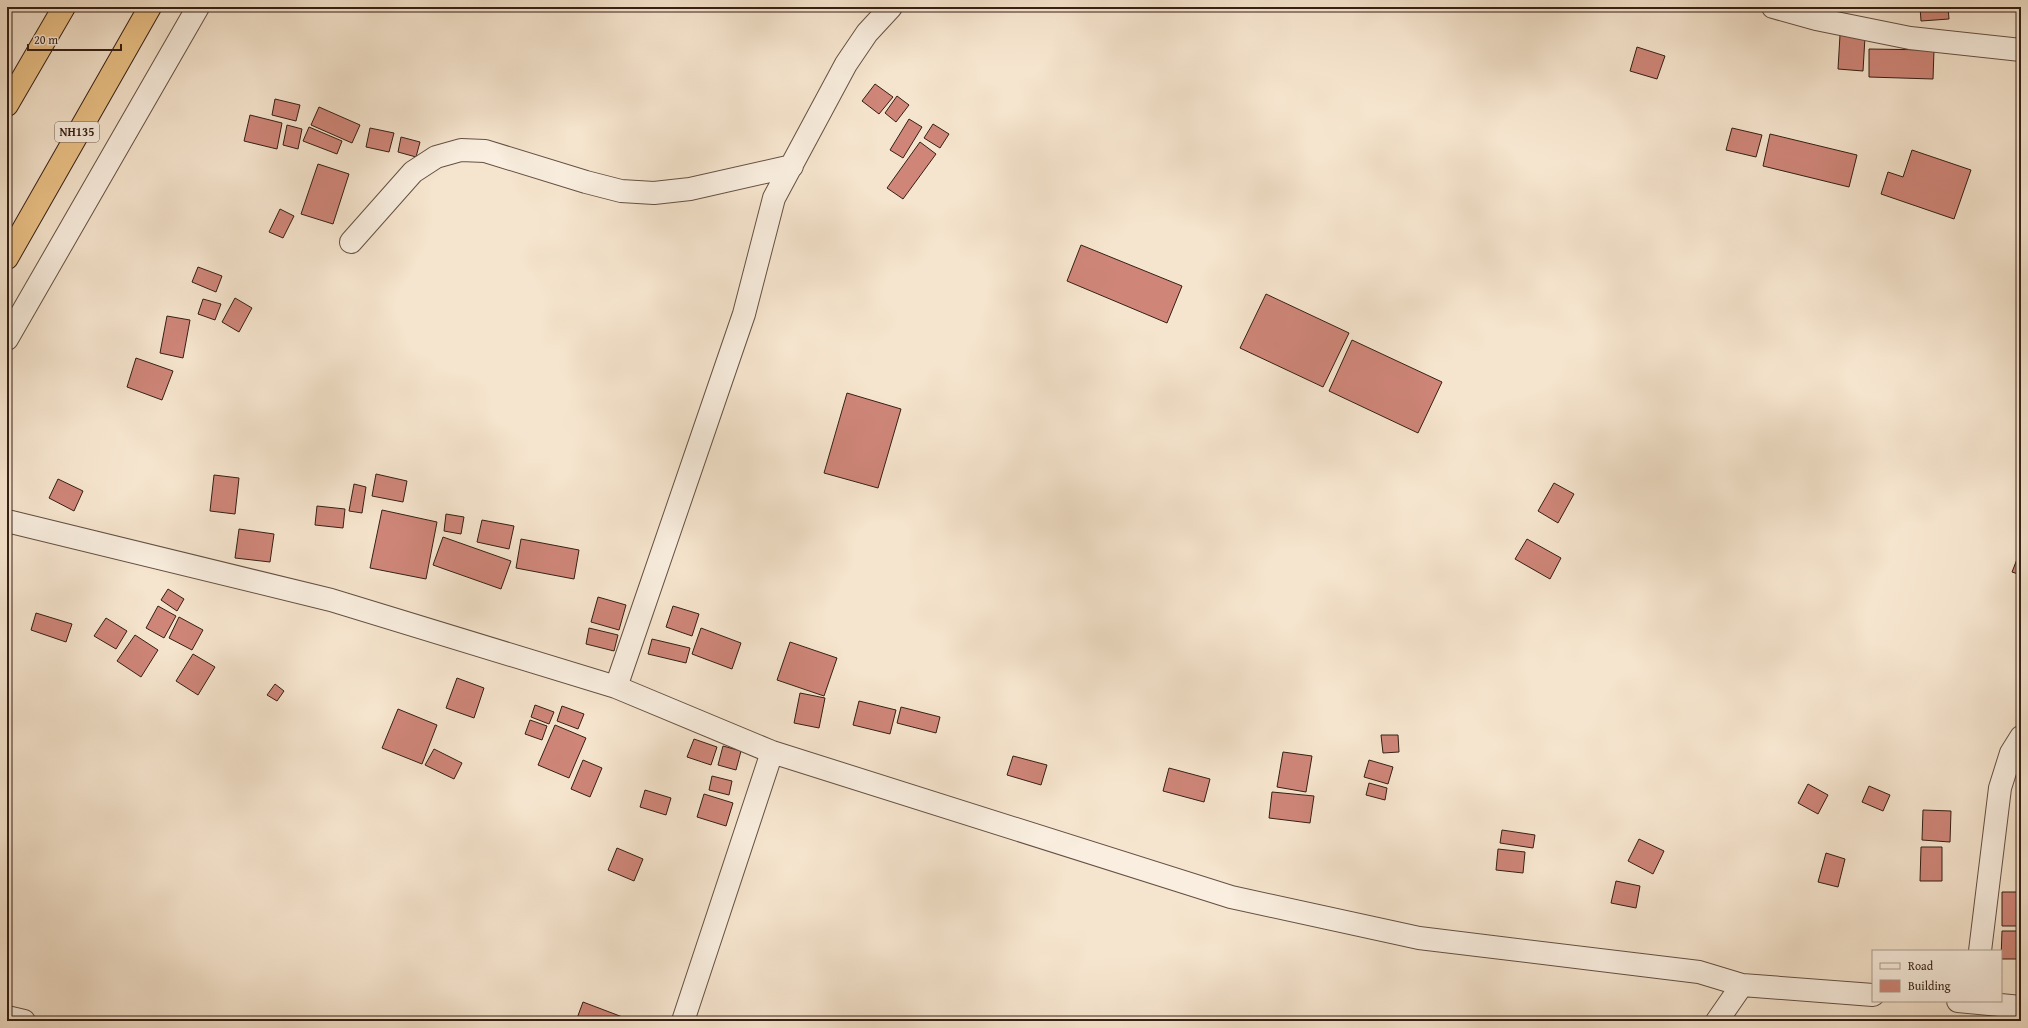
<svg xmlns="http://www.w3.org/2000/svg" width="2028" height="1028" viewBox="0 0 2028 1028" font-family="'Gentium Book Plus',serif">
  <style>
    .building { fill: #cf8679; stroke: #351f15 }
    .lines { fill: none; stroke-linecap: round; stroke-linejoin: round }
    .minor-casing { stroke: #655043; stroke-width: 24 }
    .trunk-casing { stroke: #351f15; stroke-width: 24 }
    .minor { stroke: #f9eedf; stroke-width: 22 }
    .trunk { stroke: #ebc287; stroke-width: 22 }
    .labels { text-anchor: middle; stroke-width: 3.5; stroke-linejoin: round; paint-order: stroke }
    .shield { fill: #f9eedf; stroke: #705d52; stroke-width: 1 }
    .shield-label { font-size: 12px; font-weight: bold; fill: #351f15 }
  </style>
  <rect width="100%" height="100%" fill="#f6e5ce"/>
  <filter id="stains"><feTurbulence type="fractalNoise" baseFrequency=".005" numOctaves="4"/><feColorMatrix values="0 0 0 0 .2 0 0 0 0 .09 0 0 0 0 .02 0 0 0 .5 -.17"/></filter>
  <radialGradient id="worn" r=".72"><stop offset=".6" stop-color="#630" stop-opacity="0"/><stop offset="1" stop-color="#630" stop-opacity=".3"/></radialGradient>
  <path class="building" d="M 1920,7 L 1948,7 L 1949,19 L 1921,21 Z
    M 1840,35 L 1865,37 L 1863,71 L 1838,69 Z
    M 1637,47 L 1665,56 L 1657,79 L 1630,71 Z
    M 1869,49 L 1934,50 L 1933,79 L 1869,77 Z
    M 875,84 L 893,97 L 879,114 L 862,101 Z
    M 897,96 L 909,105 L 896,122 L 885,113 Z
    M 275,99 L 300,105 L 296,121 L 272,115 Z
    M 319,107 L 360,125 L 352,143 L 311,125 Z
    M 250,115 L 282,123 L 277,149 L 244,141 Z
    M 909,119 L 922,127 L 903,158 L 890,150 Z
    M 933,124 L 949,134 L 940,148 L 924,138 Z
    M 287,125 L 302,129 L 298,149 L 283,145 Z
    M 309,127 L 342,141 L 337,154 L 303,141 Z
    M 370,128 L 394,133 L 389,152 L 366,147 Z
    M 1732,128 L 1762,135 L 1756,157 L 1726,150 Z
    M 1770,134 L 1857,155 L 1849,187 L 1763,166 Z
    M 401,137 L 420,142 L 416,157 L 398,152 Z
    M 920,142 L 936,154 L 903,199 L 887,188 Z
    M 1912,150 L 1971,170 L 1954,219 L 1881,194 L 1888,172 L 1903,177 Z
    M 318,164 L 349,174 L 333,224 L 301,214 Z
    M 280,209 L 294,216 L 283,238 L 269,232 Z
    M 1081,245 L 1182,286 L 1167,323 L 1067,281 Z
    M 198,267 L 222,276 L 216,292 L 192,282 Z
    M 1266,294 L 1349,333 L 1323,387 L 1240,348 Z
    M 235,298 L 252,308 L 239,332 L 222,322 Z
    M 203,299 L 221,304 L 215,320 L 198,314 Z
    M 167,316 L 190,320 L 183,358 L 160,353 Z
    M 1352,340 L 1442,382 L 1418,433 L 1329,391 Z
    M 136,358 L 173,371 L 162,400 L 127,387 Z
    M 847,393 L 901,409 L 878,488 L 824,473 Z
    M 376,474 L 407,481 L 403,502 L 372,496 Z
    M 214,475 L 239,478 L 235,514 L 210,511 Z
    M 58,479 L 83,491 L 74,511 L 49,498 Z
    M 1554,483 L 1574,494 L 1558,523 L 1538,511 Z
    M 354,484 L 366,487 L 362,513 L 349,511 Z
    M 317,506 L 345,509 L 343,528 L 315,525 Z
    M 382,510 L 437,522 L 426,579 L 370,568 Z
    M 446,514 L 464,517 L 461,534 L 444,531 Z
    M 482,520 L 514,526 L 509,549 L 477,542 Z
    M 239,529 L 274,534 L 270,562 L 235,558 Z
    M 443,537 L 511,561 L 501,589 L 433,565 Z
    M 521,539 L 579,550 L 574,579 L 516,568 Z
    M 1527,539 L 1561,558 L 1550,579 L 1515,559 Z
    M 2021,549 L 2021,575 L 2012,572 Z
    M 168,589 L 184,599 L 177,611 L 161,600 Z
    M 598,597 L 626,605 L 619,630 L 591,622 Z
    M 158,606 L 176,616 L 164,638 L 146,628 Z
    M 673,606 L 699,614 L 692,636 L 666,627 Z
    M 36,613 L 72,624 L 66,642 L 31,630 Z
    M 179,617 L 203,630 L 192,650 L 169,638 Z
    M 106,618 L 127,631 L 116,649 L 94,636 Z
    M 589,628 L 618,635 L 614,651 L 586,644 Z
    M 701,628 L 741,643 L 732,669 L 692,654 Z
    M 135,635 L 158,650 L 141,677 L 117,661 Z
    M 652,639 L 690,648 L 686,663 L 648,654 Z
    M 790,642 L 837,658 L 824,696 L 777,680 Z
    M 193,654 L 215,667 L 198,695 L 176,681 Z
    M 457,678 L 484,688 L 474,718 L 446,708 Z
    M 275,684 L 284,691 L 277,701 L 267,695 Z
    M 800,693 L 825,698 L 819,728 L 794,723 Z
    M 859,701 L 896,710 L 890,734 L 853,725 Z
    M 535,705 L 554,712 L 549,724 L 531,717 Z
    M 562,706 L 584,714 L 578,729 L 557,721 Z
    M 901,707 L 940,717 L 936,733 L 897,723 Z
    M 398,709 L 437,725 L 422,764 L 382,748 Z
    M 530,720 L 547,726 L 542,740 L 525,734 Z
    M 555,725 L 586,738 L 569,778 L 538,765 Z
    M 1381,735 L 1398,735 L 1399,752 L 1383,753 Z
    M 694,739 L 717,747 L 711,765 L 687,757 Z
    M 723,746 L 741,751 L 736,770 L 718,765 Z
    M 434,749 L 462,763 L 454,779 L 425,765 Z
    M 1283,752 L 1312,756 L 1306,792 L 1277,787 Z
    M 1013,756 L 1047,765 L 1041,785 L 1007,775 Z
    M 583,760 L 602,768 L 590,797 L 571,789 Z
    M 1369,760 L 1393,767 L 1388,784 L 1364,777 Z
    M 1169,768 L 1210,779 L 1204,802 L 1163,791 Z
    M 712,776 L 732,781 L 729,795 L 709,790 Z
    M 1369,783 L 1387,788 L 1385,800 L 1366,795 Z
    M 1808,784 L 1828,795 L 1818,814 L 1798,803 Z
    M 1869,786 L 1890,795 L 1883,811 L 1862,802 Z
    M 645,790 L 671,798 L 666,815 L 640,807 Z
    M 1272,792 L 1314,796 L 1310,823 L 1269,818 Z
    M 704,794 L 733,803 L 726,826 L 697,817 Z
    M 1923,810 L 1951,811 L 1950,842 L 1922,840 Z
    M 1502,830 L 1535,835 L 1533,848 L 1500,843 Z
    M 1639,839 L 1664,851 L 1653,874 L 1628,861 Z
    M 1921,847 L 1942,847 L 1942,881 L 1920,881 Z
    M 617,848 L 643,859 L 634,881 L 608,870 Z
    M 1498,849 L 1525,852 L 1523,873 L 1496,870 Z
    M 1826,853 L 1845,859 L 1838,887 L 1818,882 Z
    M 1616,881 L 1640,886 L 1636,908 L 1611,903 Z
    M 2002,892 L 2021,892 L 2021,926 L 2002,926 Z
    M 2002,931 L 2021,931 L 2021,959 L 2001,959 Z
    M 583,1002 L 633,1021 L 576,1021 Z"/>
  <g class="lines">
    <g class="minor-casing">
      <path id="minor" d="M 1773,7 L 1816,19 L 1910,38 L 2021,50
        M 351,242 L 413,172 L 436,157 L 461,150 L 485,151 L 586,182 L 621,191 L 654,193 L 690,189 L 792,166
        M 7,339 L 198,7
        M 7,521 L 331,600 L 616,687 L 772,752 L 1231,897 L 1419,938 L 1699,972 L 1742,985 L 1873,995
        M 616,687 L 744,314 L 774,198 L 846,64 L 867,33 L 891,7
        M 1980,951 L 2000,788 L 2011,753 L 2021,737
        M 1958,1001 L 2021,1007
        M 7,1017 L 24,1021
        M 683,1021 L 772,752
        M 1717,1021 L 1742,985"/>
    </g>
    <g class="trunk-casing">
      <path id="trunk" d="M 7,105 L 64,7
        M 7,258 L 150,7"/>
    </g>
    <use href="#minor" class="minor"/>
    <use href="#trunk" class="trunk"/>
  </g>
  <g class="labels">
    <rect class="shield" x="55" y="122" width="44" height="20" rx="3"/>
    <g class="shield-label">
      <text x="77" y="136">NH135</text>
    </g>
  </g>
  <rect width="2028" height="1028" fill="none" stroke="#f6e5ce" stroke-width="24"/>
  <rect x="8" y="8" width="2012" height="1012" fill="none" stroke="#351f15" stroke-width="2"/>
  <rect x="12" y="12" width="2004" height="1004" fill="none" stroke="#351f15"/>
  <rect x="1872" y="950" width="130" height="52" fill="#f9eedf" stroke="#ab9b8e"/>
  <rect x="1880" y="963" width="20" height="6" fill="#f9eedf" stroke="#ab9b8e"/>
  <text x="1908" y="970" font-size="12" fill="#351f15">Road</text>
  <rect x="1880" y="980" width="20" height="12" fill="#cf8679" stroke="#ab9b8e"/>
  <text x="1908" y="990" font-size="12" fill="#351f15">Building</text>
  <path d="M28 44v6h93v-6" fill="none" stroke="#351f15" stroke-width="2"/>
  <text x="34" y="44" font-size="12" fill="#351f15" stroke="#f9eedf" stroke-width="3" paint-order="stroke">20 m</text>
  <rect width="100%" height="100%" filter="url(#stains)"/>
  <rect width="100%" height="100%" fill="url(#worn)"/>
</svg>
